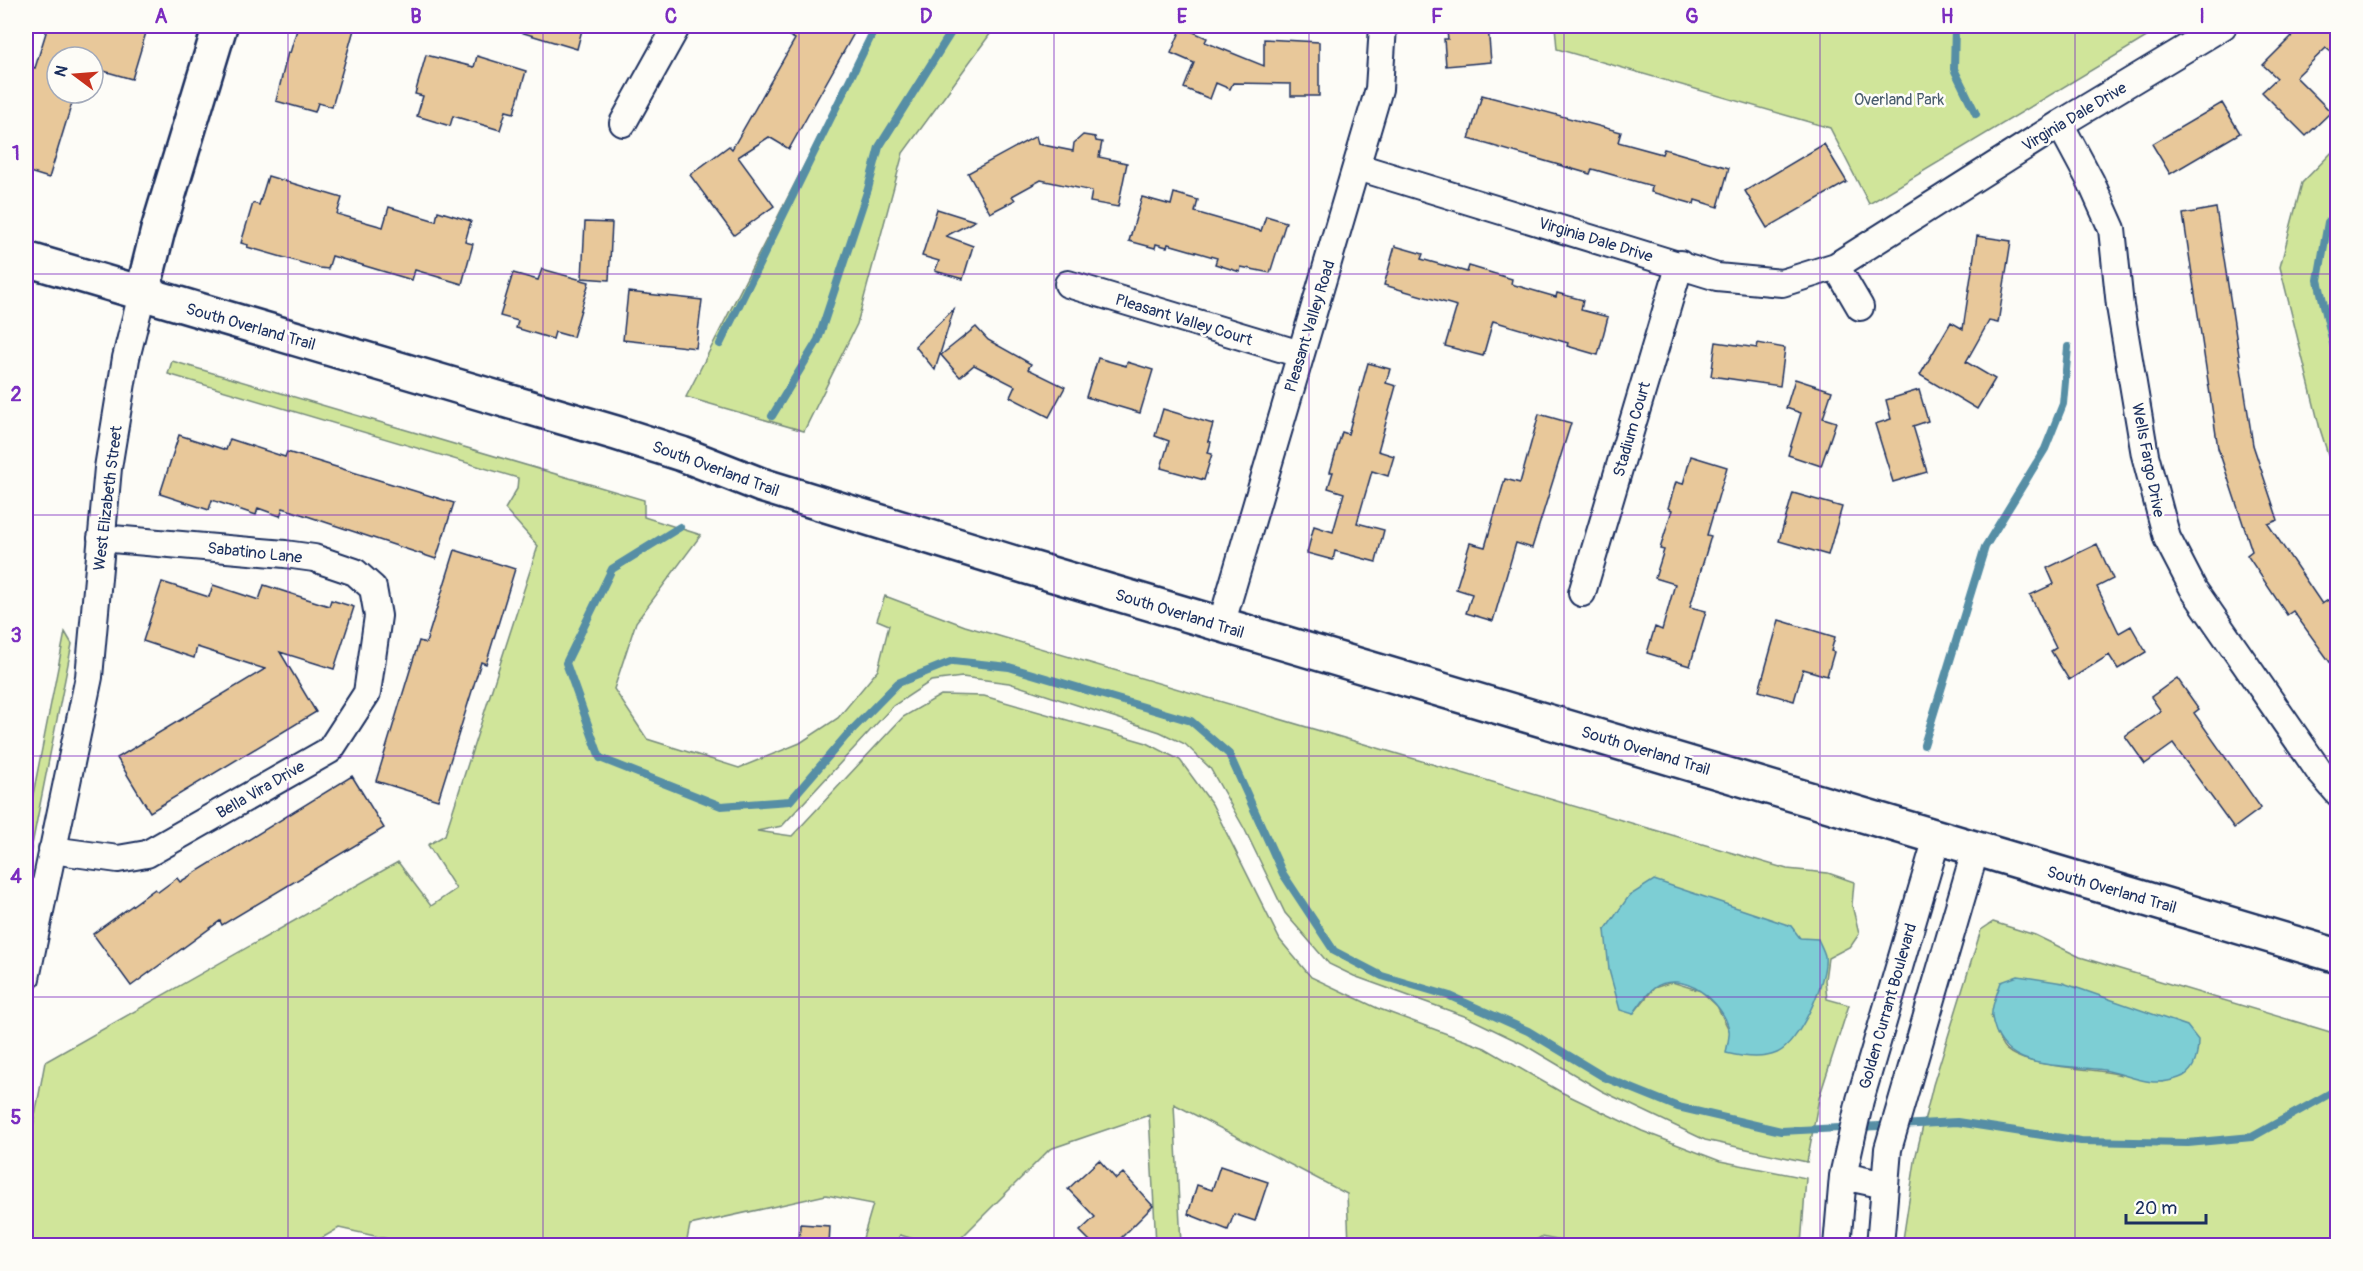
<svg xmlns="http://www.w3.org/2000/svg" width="2363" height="1271" viewBox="0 0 2363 1271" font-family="Pangolin,sans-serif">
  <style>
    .green { fill: #d0e59a; stroke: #768a7c; stroke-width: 1.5; fill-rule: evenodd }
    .water { fill: #7dced4; stroke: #568ea5; stroke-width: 1.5 }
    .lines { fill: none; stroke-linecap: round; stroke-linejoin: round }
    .stream { stroke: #568ea5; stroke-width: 8 }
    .building { fill: #e8c89a; stroke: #1b2f5e; stroke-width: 1.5 }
    .minor-casing { stroke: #1b2f5e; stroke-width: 30 }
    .major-casing { stroke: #1b2f5e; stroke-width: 38 }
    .minor { stroke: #fdfcf7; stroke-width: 26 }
    .major { stroke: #fdfcf7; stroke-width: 33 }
    .grid { fill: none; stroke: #7b2cbf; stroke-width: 1.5; stroke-opacity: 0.55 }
    .labels { text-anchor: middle; stroke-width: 5; stroke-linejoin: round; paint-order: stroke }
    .park-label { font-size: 16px; fill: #485c6d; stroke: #fdfcf7 }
    .street-label { font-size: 16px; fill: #1b2f5e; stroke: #fdfcf7 }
    .neatline { fill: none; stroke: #7b2cbf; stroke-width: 2 }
    .grid-label { font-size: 20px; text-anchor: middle; font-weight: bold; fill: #7b2cbf }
  </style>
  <rect width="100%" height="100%" fill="#fdfcf7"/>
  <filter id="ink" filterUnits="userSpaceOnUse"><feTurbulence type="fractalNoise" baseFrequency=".0167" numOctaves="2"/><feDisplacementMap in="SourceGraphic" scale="12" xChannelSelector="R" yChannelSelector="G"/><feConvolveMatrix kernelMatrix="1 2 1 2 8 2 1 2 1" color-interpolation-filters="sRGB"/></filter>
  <g filter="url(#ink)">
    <path class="green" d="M 875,26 L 996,26 L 903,153 L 857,324 L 804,431 L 686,397 Z
      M 1555,26 L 2165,26 L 1869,204 L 1830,128 L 1557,49 Z
      M 2337,147 L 2337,483 L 2320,429 L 2280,267 L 2302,183 Z
      M 172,361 L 644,500 L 644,517 L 701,535 L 636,622 L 614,689 L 647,739 L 739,768 L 800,743 L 838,718 L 878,670 L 889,625 L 877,620 L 885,596 L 965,626 L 1787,869 L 1828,873 L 1854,882 L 1852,905 L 1859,934 L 1851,946 L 1828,958 L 1825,980 L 1827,999 L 1849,1005 L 1819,1098 L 1807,1162 L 1705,1140 L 1602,1091 L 1523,1044 L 1467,1017 L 1354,976 L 1329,964 L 1285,913 L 1245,830 L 1210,768 L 1185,744 L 1160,732 L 1009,683 L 962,677 L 931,681 L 893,706 L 782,826 L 757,831 L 792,836 L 903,717 L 941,695 L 984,696 L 1147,743 L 1180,760 L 1212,804 L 1280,940 L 1311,977 L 1377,1008 L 1485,1048 L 1561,1092 L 1642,1131 L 1720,1161 L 1806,1178 L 1801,1245 L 1589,1246 L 1541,1237 L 1525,1246 L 1349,1245 L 1347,1194 L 1174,1104 L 1181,1244 L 1156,1244 L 1149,1115 L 1050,1149 L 954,1245 L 934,1245 L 900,1235 L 896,1245 L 861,1245 L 873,1204 L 826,1195 L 690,1225 L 686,1245 L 420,1246 L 339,1228 L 310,1245 L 26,1246 L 26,1164 L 45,1062 L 398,862 L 431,906 L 456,889 L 428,845 L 445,835 L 538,546 L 505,509 L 517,489 L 518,478 L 168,374 ZM 1605,930 L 1793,1038 L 1729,1030 L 1717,1006 L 1701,991 L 1672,982 L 1654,988 L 1633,1014 Z
      M 65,632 L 72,644 L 26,875 L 26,830 Z
      M 1993,922 L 2035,935 L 2080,957 L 2337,1034 L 2337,1245 L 1902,1246 L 1916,1155 L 1933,1085 L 1981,930 ZM 1991,1016 L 2122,1075 C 2094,1067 2019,1069 2003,1046 C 1997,1038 1995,1025 1991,1016 Z"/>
    <path class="water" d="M 1654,880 L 1791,926 L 1800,938 L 1818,939 C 1820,944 1824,951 1825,956 C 1828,980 1799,1044 1777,1053 C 1761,1060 1742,1057 1726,1053 C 1727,1046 1730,1036 1729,1030 C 1724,1001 1681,968 1654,988 C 1646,994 1639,1006 1633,1014 L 1620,1010 L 1609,970 L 1605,930 L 1629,896 Z
      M 2018,976 L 2063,983 L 2187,1026 L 2198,1040 C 2198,1054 2195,1073 2179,1078 C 2149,1089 2131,1075 2104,1070 C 2061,1063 2001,1074 1992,1017 C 1990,1008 1998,992 2001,982 Z"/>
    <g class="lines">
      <path class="stream" d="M 1955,26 L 1954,69 L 1976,114
        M 2338,212 L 2328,222 L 2318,280 L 2338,364
        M 720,344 L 876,26
        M 772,416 L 818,340 L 868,189 L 879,147 L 955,26
        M 680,527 L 612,569 L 566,663 L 600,758 L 721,806 L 790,801 L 846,736 L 898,683 L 953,661 L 1009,667 L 1191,721 L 1229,754 L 1283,874 L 1334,951 L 1382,976 L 1450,996 L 1528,1031 L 1604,1077 L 1678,1107 L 1781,1131 L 1957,1122 L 2081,1141 L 2188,1143 L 2252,1137 L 2338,1089
        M 1924,745 L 1985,547 L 2045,449 L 2063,404 L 2068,347"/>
    </g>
    <path class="building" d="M 48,26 L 148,26 L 132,79 L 93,68 L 93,57 L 57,57 L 57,93 L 75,93 L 49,178 L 26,171 L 26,65 L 35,68 Z
      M 298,26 L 355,26 L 332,107 L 318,103 L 315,112 L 276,101 L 288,52 L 290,53 Z
      M 518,26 L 583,26 L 577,49 L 517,31 Z
      M 771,26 L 858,26 L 789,149 L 769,137 L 738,157 L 774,206 L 734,235 L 690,175 L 729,146 L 732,149 L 795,39 Z
      M 1446,26 L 1488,26 L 1491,62 L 1446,66 L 1444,39 L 1448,39 Z
      M 2299,26 L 2337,26 L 2337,57 L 2326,48 L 2296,77 L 2331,112 L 2306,136 L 2262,92 L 2277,78 L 2263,65 L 2301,27 Z
      M 1182,27 L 1207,38 L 1205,42 L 1264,66 L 1264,39 L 1319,42 L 1319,96 L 1291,96 L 1291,84 L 1233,83 L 1230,89 L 1216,83 L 1210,99 L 1184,88 L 1194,63 L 1171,53 Z
      M 426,55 L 474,67 L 477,56 L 526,71 L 514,113 L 506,111 L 500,130 L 453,116 L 450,126 L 417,116 L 423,96 L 415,94 Z
      M 1482,95 L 1621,132 L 1618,142 L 1662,154 L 1664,149 L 1729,168 L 1718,207 L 1695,200 L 1694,204 L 1651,192 L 1652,186 L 1592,169 L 1590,174 L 1469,139 Z
      M 2222,103 L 2240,133 L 2170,174 L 2152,144 Z
      M 1083,135 L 1095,137 L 1096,141 L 1102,142 L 1099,157 L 1127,163 L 1118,207 L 1090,202 L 1092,191 L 1041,180 L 1012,196 L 1015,200 L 990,213 L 968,173 L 1036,136 L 1038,144 L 1073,151 L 1074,143 Z
      M 1824,144 L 1847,182 L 1767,228 L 1745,191 Z
      M 268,176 L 342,198 L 337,214 L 383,227 L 389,207 L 436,221 L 438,211 L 471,221 L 465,242 L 473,244 L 462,284 L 415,270 L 412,280 L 332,256 L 328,269 L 320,268 L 247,247 L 248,245 L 241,243 L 253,203 L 259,205 Z
      M 1174,193 L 1198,200 L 1195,212 L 1261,231 L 1266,216 L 1286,222 L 1270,273 L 1241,267 L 1240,272 L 1215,264 L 1217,258 L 1168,244 L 1167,247 L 1156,244 L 1155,248 L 1129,241 L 1142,197 L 1171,205 Z
      M 2216,208 L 2253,445 L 2278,520 L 2268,524 L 2322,604 L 2328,600 L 2337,612 L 2337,672 L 2293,611 L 2287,615 L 2247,555 L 2252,551 L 2218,448 L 2183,214 Z
      M 937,209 L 975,221 L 946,236 L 973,246 L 963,279 L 935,271 L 939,261 L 922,256 Z
      M 585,222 L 612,223 L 609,280 L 582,278 Z
      M 1977,236 L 2011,241 L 1998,323 L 1989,321 L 1966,362 L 1995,379 L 1977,409 L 1920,375 L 1951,322 L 1963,329 Z
      M 1395,246 L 1423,254 L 1421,259 L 1467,272 L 1469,266 L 1512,279 L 1511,284 L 1556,297 L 1557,293 L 1583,300 L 1581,310 L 1608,317 L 1598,355 L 1567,346 L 1568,343 L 1493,321 L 1483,356 L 1445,346 L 1457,306 L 1384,285 Z
      M 542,269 L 589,282 L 573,337 L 555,332 L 553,339 L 516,328 L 518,321 L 500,316 L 513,273 L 538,280 Z
      M 628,292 L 702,300 L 696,348 L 623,340 Z
      M 954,309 L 935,370 L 915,346 Z
      M 976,327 L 988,340 L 1031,364 L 1028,369 L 1065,387 L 1049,417 L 1010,397 L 1015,386 L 974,365 L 960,377 L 941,355 Z
      M 1716,342 L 1757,348 L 1758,343 L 1785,348 L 1780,386 L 1711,376 Z
      M 1098,358 L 1126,366 L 1127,362 L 1153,370 L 1140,413 L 1086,397 Z
      M 1368,363 L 1390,369 L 1386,383 L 1396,386 L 1378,451 L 1394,456 L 1388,476 L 1372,471 L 1357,523 L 1384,530 L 1376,562 L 1335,551 L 1333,560 L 1307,553 L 1314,526 L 1333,532 L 1344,493 L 1328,488 L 1333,472 L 1330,472 L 1342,432 L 1348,434 Z
      M 1795,379 L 1832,391 L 1823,418 L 1836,422 L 1821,466 L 1788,455 L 1801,413 L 1786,408 Z
      M 1919,390 L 1928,421 L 1913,426 L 1927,472 L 1893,482 L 1875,424 L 1891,419 L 1886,400 Z
      M 1163,409 L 1213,424 L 1208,441 L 1211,442 L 1208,453 L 1212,454 L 1204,480 L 1161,468 L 1169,441 L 1155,436 Z
      M 1539,414 L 1571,423 L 1532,548 L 1516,543 L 1493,621 L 1466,613 L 1472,594 L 1456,589 L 1470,543 L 1485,547 L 1505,479 L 1520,483 Z
      M 179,435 L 226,450 L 230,439 L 285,457 L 287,452 L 454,503 L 436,559 L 283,508 L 280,516 L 258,508 L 256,515 L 212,500 L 209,510 L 160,494 Z
      M 1691,456 L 1727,467 L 1707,535 L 1711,536 L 1690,607 L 1706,611 L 1690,666 L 1647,653 L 1655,627 L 1662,630 L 1675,584 L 1655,578 L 1664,550 L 1660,549 L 1672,510 L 1668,508 L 1676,482 L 1683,484 Z
      M 1793,493 L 1842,507 L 1828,555 L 1779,541 Z
      M 2097,544 L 2113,579 L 2097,587 L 2119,633 L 2131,626 L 2146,652 L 2118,669 L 2109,655 L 2069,680 L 2051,651 L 2056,648 L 2030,595 L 2054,584 L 2047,568 Z
      M 455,550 L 515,569 L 486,664 L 481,662 L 438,800 L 376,781 L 419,641 L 426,643 Z
      M 162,582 L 209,597 L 213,585 L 259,600 L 264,585 L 329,606 L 331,600 L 354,607 L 334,669 L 280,652 L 316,712 L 150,812 L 117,758 L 265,669 L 197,647 L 194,658 L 143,641 Z
      M 1779,620 L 1835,637 L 1831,651 L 1834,652 L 1827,676 L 1803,669 L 1794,701 L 1759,691 Z
      M 2177,678 L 2199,709 L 2194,713 L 2261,808 L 2234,828 L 2173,744 L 2145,764 L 2125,736 L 2161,711 L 2151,697 Z
      M 352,776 L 384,828 L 222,925 L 220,921 L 131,986 L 93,934 L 155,889 L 158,892 L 177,878 L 180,882 Z
      M 1099,1160 L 1116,1179 L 1123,1173 L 1153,1206 L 1114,1245 L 1094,1245 L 1080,1231 L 1095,1217 L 1068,1189 Z
      M 1220,1166 L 1268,1182 L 1255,1221 L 1234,1214 L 1228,1230 L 1188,1214 L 1197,1185 L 1212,1190 Z
      M 800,1224 L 830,1226 L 829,1245 L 799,1245 Z"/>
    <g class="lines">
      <g class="minor-casing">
        <path id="minor" d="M 623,123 L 677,26
          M 2060,124 L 2091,182 L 2112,229 L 2120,306 L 2145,455 L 2167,538 L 2194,590 L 2319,771 L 2338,793
          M 1358,167 L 1717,277 L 1782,283 L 1836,266 L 2060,124 L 2223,26
          M 1836,266 L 1860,307
          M 1068,284 L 1300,354
          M 1582,593 L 1680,264
          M 1221,625 L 1379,89 L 1383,26
          M 52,850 L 118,859 L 147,854 L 330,750 L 367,693 L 378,616 L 373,588 L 355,572 L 314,558 L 285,554 L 101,538
          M 26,978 L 89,677 L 108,468 L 126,358 L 142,294
          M 1843,1176 L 1885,1185
          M 1837,1246 L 1843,1176 L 1860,1100 L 1937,838
          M 1880,1246 L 1888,1149 L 1976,848"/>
      </g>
      <g class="major-casing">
        <path id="major" d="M 26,259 L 616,433 L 682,454 L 761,485 L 1024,566 L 2338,956
          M 142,294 L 158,230 L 220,26"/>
      </g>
      <use href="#minor" class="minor"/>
      <use href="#major" class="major"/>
    </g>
  </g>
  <path class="grid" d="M 288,26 L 288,1246M 543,26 L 543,1246M 799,26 L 799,1246M 1054,26 L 1054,1246M 1309,26 L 1309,1246M 1564,26 L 1564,1246M 1820,26 L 1820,1246M 2075,26 L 2075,1246M 26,274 L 2338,274M 26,515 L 2338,515M 26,756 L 2338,756M 26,997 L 2338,997"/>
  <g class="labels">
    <g class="park-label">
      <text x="1899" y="105">Overland Park</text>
    </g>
    <g class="street-label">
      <text transform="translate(2074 116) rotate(-31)" y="6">Virginia Dale Drive</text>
      <text transform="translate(1596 239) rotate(17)" y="6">Virginia Dale Drive</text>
      <text transform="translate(1184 319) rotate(17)" y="6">Pleasant Valley Court</text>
      <text transform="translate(251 326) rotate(16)" y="6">South Overland Trail</text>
      <text transform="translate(1309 326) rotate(-73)" y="6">Pleasant Valley Road</text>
      <text transform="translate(1631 429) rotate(-74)" y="6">Stadium Court</text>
      <text transform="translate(2149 460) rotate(79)" y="6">Wells Fargo Drive</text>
      <text transform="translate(716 468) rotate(20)" y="6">South Overland Trail</text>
      <text transform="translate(107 498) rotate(-83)" y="6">West Elizabeth Street</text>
      <text transform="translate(255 552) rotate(6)" y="6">Sabatino Lane</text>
      <text transform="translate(1180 613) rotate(17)" y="6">South Overland Trail</text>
      <text transform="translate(1646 750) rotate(17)" y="6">South Overland Trail</text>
      <text transform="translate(260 789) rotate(-30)" y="6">Bella Vira Drive</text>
      <text transform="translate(2112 889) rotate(16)" y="6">South Overland Trail</text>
      <text transform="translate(1887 1006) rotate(-74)" y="6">Golden Currant Boulevard</text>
    </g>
  </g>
  <rect width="2363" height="1271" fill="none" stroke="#fdfcf7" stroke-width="66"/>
  <g transform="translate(75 75) rotate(286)"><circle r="28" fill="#fdfcf7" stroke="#a3aaba" stroke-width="1.5"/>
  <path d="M0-4.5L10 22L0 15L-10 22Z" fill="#c8321e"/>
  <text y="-9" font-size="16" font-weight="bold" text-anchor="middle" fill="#1b2f5e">N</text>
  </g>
  <path d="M2126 1214v9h80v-9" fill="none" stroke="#1b2f5e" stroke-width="3"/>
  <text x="2135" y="1214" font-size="18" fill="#1b2f5e" stroke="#fdfcf7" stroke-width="4.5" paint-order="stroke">20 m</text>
  <rect x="33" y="33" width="2297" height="1205" class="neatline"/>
  <g class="grid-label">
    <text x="161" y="23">A</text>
    <text x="416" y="23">B</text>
    <text x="671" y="23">C</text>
    <text x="926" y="23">D</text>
    <text x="1182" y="23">E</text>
    <text x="1437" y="23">F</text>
    <text x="1692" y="23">G</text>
    <text x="1947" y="23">H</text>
    <text x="2202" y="23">I</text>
    <text x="16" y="160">1</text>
    <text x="16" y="401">2</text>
    <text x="16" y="642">3</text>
    <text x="16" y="883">4</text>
    <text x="16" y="1124">5</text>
  </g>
</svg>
